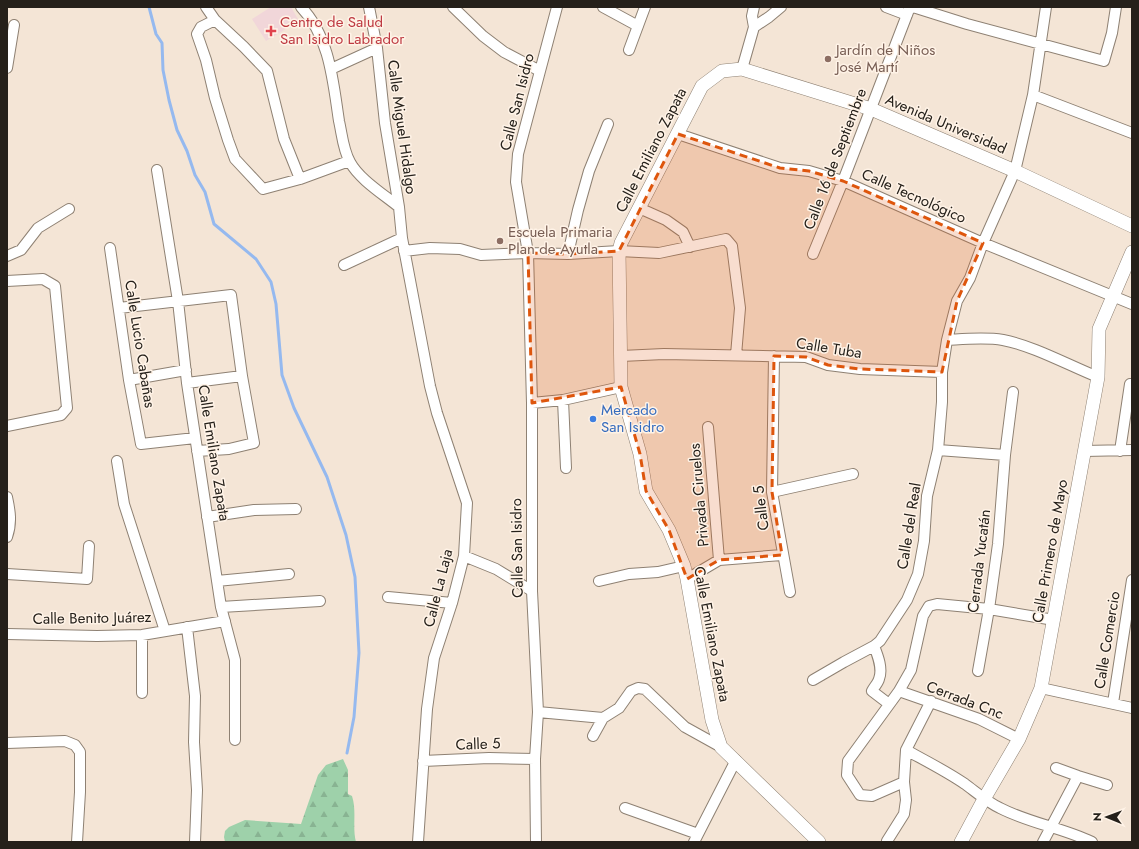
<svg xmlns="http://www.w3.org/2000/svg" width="1139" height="849" viewBox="0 0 1139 849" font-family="Jost,sans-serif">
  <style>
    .medical { fill: #f1d6d9 }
    .forest { fill: url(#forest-firs) }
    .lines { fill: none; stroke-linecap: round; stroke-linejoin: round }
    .stream { stroke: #95b9ef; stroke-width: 3 }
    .street-casing { stroke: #8e8173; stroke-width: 12 }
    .secondary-casing { stroke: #8e8173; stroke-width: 14 }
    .street { stroke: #fff; stroke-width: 10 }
    .secondary { stroke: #fff; stroke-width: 13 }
    .marked { fill: #de560d; fill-opacity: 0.2; stroke: #de560d; stroke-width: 3; stroke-dasharray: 8 5; stroke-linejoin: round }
    .health-dot { fill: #e0444e; stroke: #fff3e7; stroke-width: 1.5 }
    .education-dot { fill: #8d6e63; stroke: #fff3e7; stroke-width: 1.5 }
    .shop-dot { fill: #3f7fe0; stroke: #fff3e7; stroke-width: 1.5 }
    .labels { text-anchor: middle; stroke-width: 3; stroke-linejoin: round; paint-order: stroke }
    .health-label { font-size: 15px; fill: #be3a42; stroke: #fff3e7; text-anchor: start }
    .education-label { font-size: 15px; fill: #785e54; stroke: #fff3e7; text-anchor: start }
    .street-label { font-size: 15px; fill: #25201a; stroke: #fff3e7 }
    .shop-label { font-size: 15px; fill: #366cbe; stroke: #fff3e7; text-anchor: start }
  </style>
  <defs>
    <pattern id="forest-firs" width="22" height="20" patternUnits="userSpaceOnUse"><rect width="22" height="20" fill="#9ed1aa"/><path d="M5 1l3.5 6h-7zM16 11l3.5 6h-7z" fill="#88b392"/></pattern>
  </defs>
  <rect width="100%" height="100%" fill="#f4e5d6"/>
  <path class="medical" d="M 271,7 L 291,7 L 299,21 L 266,41 L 252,19 Z"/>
  <path class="forest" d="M 343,759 L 348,770 L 348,794 L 352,796 C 357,811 352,827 356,842 L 225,842 L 224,837 L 225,831 L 229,827 L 245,820 L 301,824 L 318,775 L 326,765 Z"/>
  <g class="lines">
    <path class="stream" d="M 149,7 L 156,34 L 162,43 L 163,70 L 169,100 L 177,130 L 187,151 L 195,175 L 205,192 L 214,224 L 256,259 L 271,282 L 276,304 L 282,375 L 294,408 L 327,477 L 346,535 L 355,577 L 359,653 L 354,717 L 347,753"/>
    <g class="street-casing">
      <path id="street" d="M 206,7 L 215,20 L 244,47 L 267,71 L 284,139 L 300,179
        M 301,7 C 330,37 333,82 339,121 C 342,134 343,150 350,162 C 359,179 383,194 399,207
        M 369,7 L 377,48 L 385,123 L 399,207 L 402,238 L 430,386 L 437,413 L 467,503 L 464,556 L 452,603 L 434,658 L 427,709 L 418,842
        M 453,7 L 483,36 L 504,52 L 540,71
        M 603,7 L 638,26
        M 886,7 L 907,15
        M 913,7 L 967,24 L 1104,61 L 1112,33 L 1116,7
        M 215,20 L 201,27 L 197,34 L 206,60 L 215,98 L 228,140 L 235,159 L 263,189 L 300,179 L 349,161
        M 754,27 L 752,16 L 754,7
        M 629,50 L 645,7
        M 7,68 L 14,25
        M 331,69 L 377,48
        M 742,69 L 754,27 L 769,17 L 781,7
        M 1033,95 L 1132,133
        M 678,134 L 780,168 L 809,171 L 843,181 L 983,243 L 1132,304
        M 157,170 L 178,301 L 187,383 L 221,607 L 235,660 L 235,740
        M 639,208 L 666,220 L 683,232 L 690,247
        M 110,248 L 129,380 L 141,444 L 195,438
        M 404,251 L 430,248 L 460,249 L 481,255 L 528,253 L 568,254 L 619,251 L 659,253 L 726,239 L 732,246 L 740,308 L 736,355
        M 568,254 L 578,210 L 589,171 L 608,124
        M 813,254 L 843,181 L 910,7
        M 7,256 L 21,250 L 38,228 L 69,209
        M 344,265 L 402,238
        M 7,281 L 43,279 L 55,286 L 67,408 L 61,415 L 7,426
        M 119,308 L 231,295 L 242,376 L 254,443 L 229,449 L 197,451
        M 947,340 C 965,339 985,337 1003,340 C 1034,346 1068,365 1098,377
        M 621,356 L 664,354 L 806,357 L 828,365 L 860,369 L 942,372
        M 774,356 L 772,492 L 790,592
        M 129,380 L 186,370
        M 187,383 L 242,376
        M 563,400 L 566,468
        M 532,403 L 563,400 L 621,387
        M 708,427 L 719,560
        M 938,450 L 1005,455
        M 1084,451 L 1132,450
        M 1120,451 L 1130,384
        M 117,461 L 124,504 L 165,631
        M 772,492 L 853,474
        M 7,497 C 10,511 12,523 7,537
        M 207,517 L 254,510 L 296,509
        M 464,556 L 496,569 L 532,591
        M 7,574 L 87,579 L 89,546
        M 687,579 L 719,560 L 782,555
        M 217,581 L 289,574
        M 599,581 L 629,574 L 658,572 L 684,566
        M 388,597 L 452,603
        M 221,607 L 320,601
        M 187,627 L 195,696 L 194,742 L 197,790 L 195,842
        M 7,634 L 97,636 L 142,635 L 225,621
        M 142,635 L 142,693
        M 874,646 C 878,656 883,669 879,679 C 878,683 874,687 872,691 L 889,704
        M 978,671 L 989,609 L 998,544 L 1005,455 L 1013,392
        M 813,680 L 844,662 L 874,646 L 880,641 L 907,600 L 918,574 L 924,541 L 927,496 L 938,450 L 942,402 L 942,372 L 947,340 L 957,301 L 970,278 L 983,243 L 1015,171 L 1033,95 L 1046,7
        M 1041,688 L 1132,708
        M 899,691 L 979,719 L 1019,739
        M 1113,703 L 1132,580
        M 538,712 L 603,718
        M 593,736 L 603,718 L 619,708 L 631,691 L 638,688 L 645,689 L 685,727 L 721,747
        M 7,743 L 65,741 L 75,745 L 80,752 L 80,792 L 77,842
        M 906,750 C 926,761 946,771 965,784 C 976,792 987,802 1000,808 C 1029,823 1063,828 1092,842
        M 423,761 L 489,758 L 535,759
        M 1056,768 L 1078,776 L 1107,785
        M 904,782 L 872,796 L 860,795 L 847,775 L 848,761 L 899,691 L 911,670 L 923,616 L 929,606 L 937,604 L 989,609 L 1054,620
        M 625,808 L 698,834
        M 536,842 L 535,759 L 538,712 L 532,591 L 532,403 L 528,253 L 516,182 L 518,154 L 557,7
        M 694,842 L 736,760
        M 888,842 L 887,841 L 904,814 L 906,800 L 904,782 L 906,750 L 931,701
        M 1043,842 L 1078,776"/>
    </g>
    <g class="secondary-casing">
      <path id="secondary" d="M 819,842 L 721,747 L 712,720 L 687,579 L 684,566 L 669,530 L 646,491 L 640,454 L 621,387 L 619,251 L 621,243 L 702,86 L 722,71 L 742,69 L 871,109 L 1015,171 L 1132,226
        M 961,842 L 984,799 L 1019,739 L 1041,688 L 1098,377 L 1099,329 L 1132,252"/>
    </g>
    <use href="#street" class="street"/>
    <use href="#secondary" class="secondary"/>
  </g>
  <path class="marked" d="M 678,134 L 780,168 L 809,171 L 843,181 L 983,243 L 957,301 L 942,372 L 860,369 L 828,365 L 806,357 L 774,356 L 772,492 L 782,555 L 719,560 L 687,579 L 669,530 L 646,491 L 640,454 L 621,387 L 532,403 L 528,253 L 568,254 L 619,251 Z"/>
  <path class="health-dot" d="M269 25h4v4h4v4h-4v4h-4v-4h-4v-4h4z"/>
  <g class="education-dot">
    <circle cx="828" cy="59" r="4"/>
    <circle cx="500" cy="241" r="4"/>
  </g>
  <circle class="shop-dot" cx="593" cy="419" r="4"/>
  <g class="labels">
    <g class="health-label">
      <text x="280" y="27">Centro de Salud<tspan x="280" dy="17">San Isidro Labrador</tspan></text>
    </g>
    <g class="education-label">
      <text x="836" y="55">Jardín de Niños<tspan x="836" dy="17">José Martí</tspan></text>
      <text x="508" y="237">Escuela Primaria<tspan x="508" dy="17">Plan de Ayutla</tspan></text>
    </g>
    <g class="street-label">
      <text transform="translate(517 102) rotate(-76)" y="5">Calle San Isidro</text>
      <text transform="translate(946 124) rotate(23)" y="5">Avenida Universidad</text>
      <text transform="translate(402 127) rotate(82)" y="5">Calle Miguel Hidalgo</text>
      <text transform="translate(651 150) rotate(-63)" y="5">Calle Emiliano Zapata</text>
      <text transform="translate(835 159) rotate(-69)" y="5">Calle 16 de Septiembre</text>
      <text transform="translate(914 196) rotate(24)" y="5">Calle Tecnológico</text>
      <text transform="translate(140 344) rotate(81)" y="5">Calle Lucio Cabañas</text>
      <text transform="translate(829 348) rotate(9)" y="5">Calle Tuba</text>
      <text transform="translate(214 453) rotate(81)" y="5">Calle Emiliano Zapata</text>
      <text transform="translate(699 495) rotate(-95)" y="5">Privada Ciruelos</text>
      <text transform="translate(761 508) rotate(-97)" y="5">Calle 5</text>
      <text transform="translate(909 526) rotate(-81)" y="5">Calle del Real</text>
      <text transform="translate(517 548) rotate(-91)" y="5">Calle San Isidro</text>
      <text transform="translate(1050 551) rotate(-80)" y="5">Calle Primero de Mayo</text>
      <text transform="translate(979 561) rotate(-83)" y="5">Cerrada Yucatán</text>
      <text transform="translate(438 588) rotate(-76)" y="5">Calle La Laja</text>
      <text transform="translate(92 618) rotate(-1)" y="5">Calle Benito Juárez</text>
      <text transform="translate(712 634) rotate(79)" y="5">Calle Emiliano Zapata</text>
      <text transform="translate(1107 640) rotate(-81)" y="5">Calle Comercio</text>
      <text transform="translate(965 700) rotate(21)" y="5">Cerrada Cnc</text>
      <text transform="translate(478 744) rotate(-2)" y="5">Calle 5</text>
    </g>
    <g class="shop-label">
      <text x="601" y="415">Mercado<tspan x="601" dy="17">San Isidro</tspan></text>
    </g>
  </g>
  <rect width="1139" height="849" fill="none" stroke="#25201a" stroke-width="16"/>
  <g transform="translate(1107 817) rotate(271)" stroke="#fff3e7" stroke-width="3" paint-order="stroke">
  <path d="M0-3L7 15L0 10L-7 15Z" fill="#25201a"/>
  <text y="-6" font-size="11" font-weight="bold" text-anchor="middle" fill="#25201a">N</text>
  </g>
</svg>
